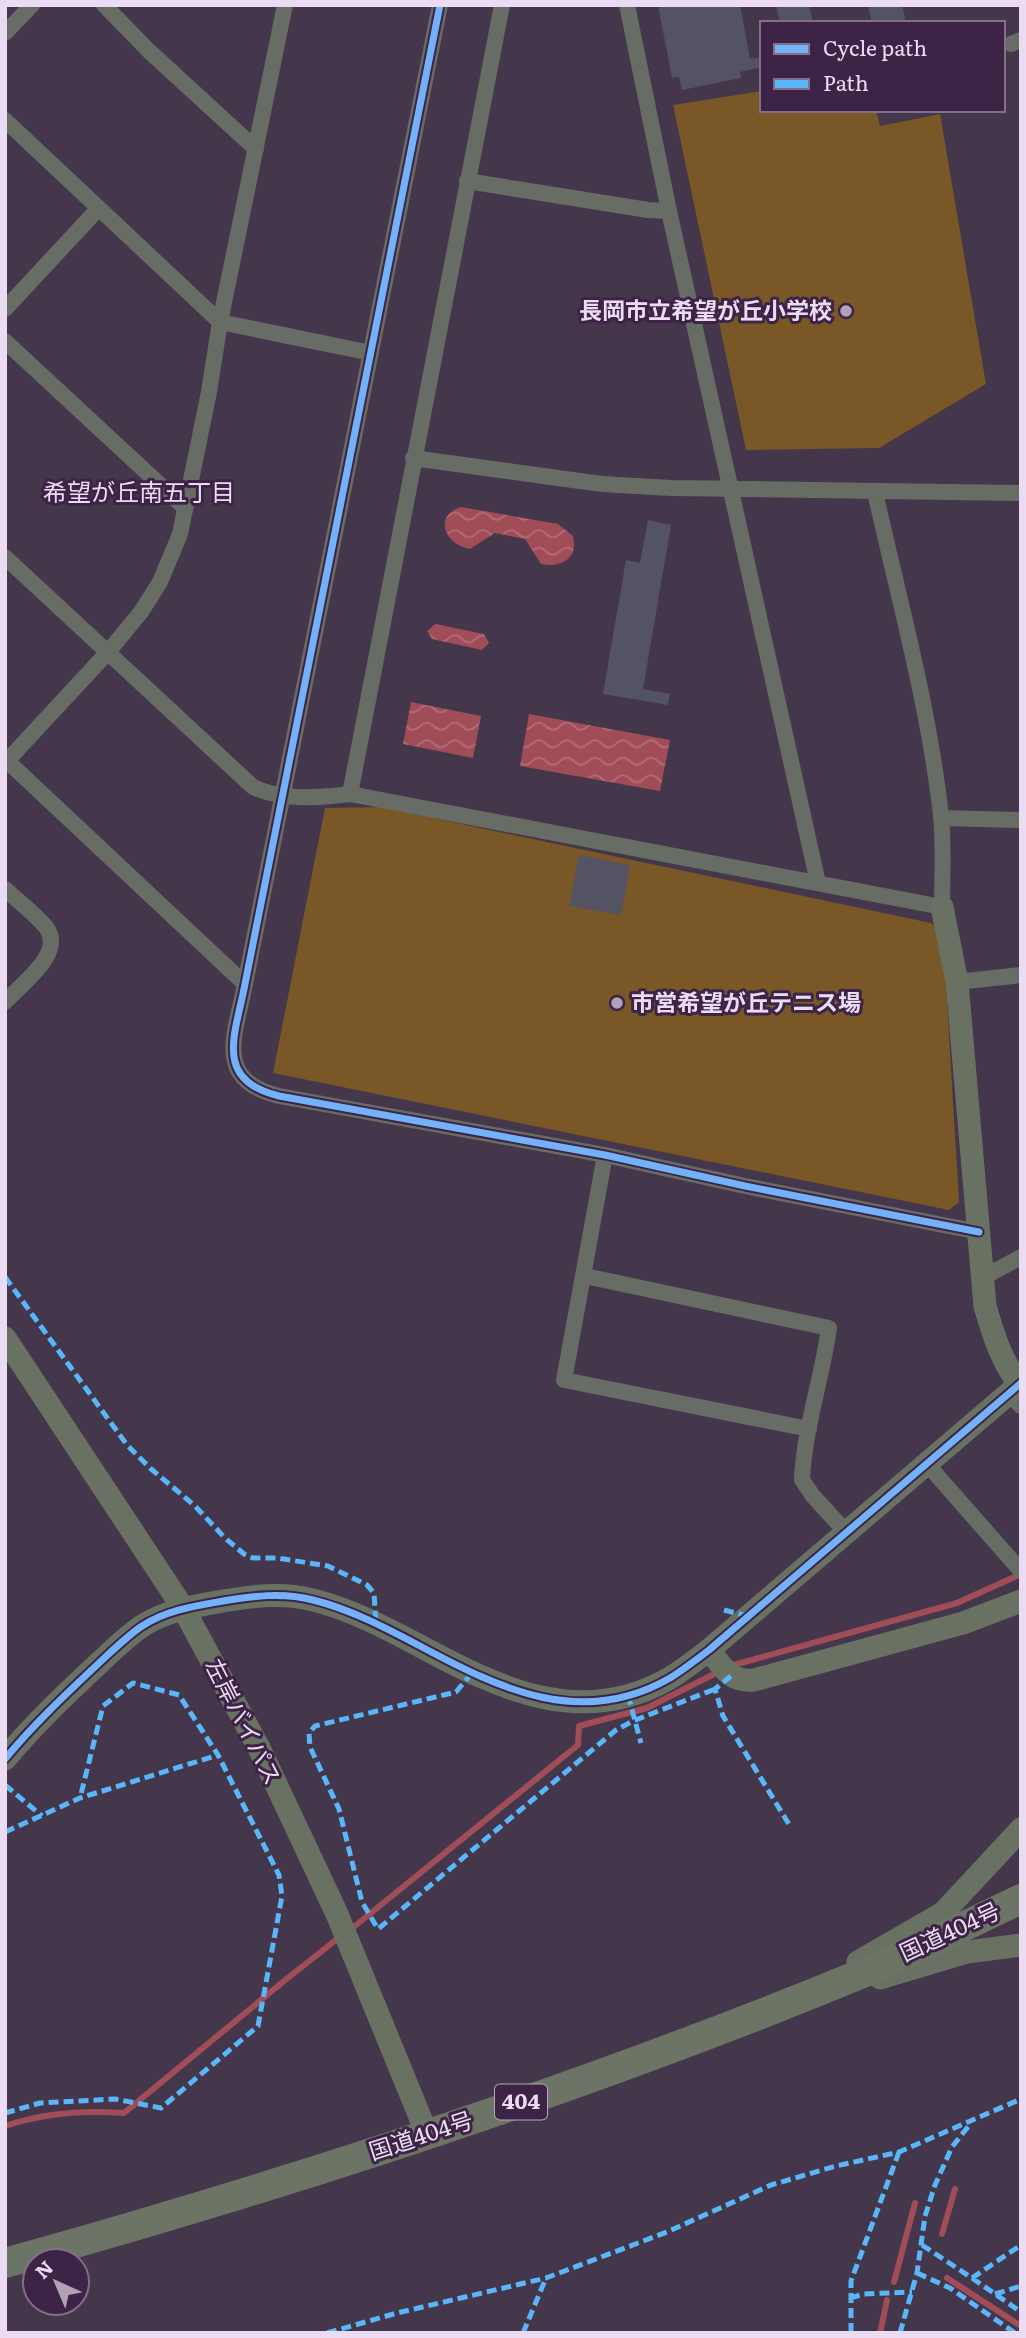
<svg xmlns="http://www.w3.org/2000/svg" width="1026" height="2338" viewBox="0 0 1026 2338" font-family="Literata,'Noto Sans JP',serif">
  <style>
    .grass { fill: #7a5726 }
    .water { fill: url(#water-waves) }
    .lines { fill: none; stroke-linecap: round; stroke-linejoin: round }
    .stream { stroke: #a04d58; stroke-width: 6 }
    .building { fill: #545364 }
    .street { stroke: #676d64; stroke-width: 16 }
    .secondary { stroke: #687162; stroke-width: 23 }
    .highway { stroke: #6b7465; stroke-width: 30 }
    .quiet { stroke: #59b6f9; stroke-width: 5; stroke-dasharray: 10 5; stroke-linecap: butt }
    .cycleway-casing { stroke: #3d2447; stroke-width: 11 }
    .cycleway { stroke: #73b2f8; stroke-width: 7 }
    .poi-dot { fill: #b1a2b8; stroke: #3d2447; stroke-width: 2.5 }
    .labels { text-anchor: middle; stroke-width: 6; stroke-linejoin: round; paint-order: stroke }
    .shield { fill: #3d2447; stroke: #b8a5bf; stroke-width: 2 }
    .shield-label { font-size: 21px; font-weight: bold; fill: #ecdcf3 }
    .poi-label { font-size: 23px; font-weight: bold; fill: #ecdcf3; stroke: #3d2447; text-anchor: end }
    .street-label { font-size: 23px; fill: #ecdcf3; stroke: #3d2447 }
    .neighbourhood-label { font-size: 24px; fill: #ecdcf3; stroke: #3d2447 }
  </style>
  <defs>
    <pattern id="water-waves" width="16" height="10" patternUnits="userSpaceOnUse" patternTransform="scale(1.75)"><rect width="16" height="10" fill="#a04d58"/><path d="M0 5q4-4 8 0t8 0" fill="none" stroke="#b26e79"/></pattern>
  </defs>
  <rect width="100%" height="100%" fill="#44364b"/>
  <path class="grass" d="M 762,91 L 762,110 L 876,110 L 880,126 L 940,114 L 986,384 L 879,448 L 746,450 L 673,105 Z
    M 381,807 L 931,923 L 943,933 L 959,1202 L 949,1210 L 273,1073 L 325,808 Z"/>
  <path class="water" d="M 461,507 L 558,524 L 573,536 C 579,559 560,568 541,564 L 525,539 L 495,533 L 470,549 C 443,544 434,515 461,507 Z
    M 435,624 L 484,634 L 489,643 L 482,650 L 432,639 L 427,631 Z
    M 411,702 L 481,716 L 473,758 L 403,744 Z
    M 529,714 L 670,740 L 660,791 L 520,766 Z"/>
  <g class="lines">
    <path class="stream" d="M 730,1666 L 957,1603 L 1021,1574
      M 350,1930 L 578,1745 L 579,1726 L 647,1708 L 720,1671
      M 5,2126 C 43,2113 84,2110 124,2113 L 284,1981 L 341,1936
      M 942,2234 L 955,2189
      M 947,2278 L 1021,2326
      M 894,2282 L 915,2203
      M 880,2333 L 887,2300"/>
  </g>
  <path class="building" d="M 658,5 L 740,5 L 750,59 L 762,57 L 762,67 L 740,72 L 741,78 L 682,90 L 679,77 L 672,78 Z
    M 776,5 L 809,5 L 813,23 L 780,23 Z
    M 868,5 L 902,5 L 906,23 L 872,23 Z
    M 648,520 L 671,525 L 643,689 L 670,694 L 668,705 L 603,694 L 626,560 L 640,563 Z
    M 579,855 L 630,865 L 621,915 L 569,906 Z"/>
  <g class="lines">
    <path class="street" d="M 104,5 L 149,51 L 256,149
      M 440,5 L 245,984 C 236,1033 212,1080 279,1096 L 605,1155 L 745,1186 L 979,1232
      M 627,5 L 669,211 L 818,883
      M 5,33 L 32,5
      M 1011,44 L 1021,40
      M 5,120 L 220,322 L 371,353
      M 467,181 L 648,210 L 669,211
      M 5,309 L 99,208
      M 5,341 L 184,507
      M 413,458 L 602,484 L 671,488 L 1021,493
      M 5,557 L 253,787 C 284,801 317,798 350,794 L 942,907 C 942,877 944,846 941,816 C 929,707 899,600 875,492
      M 5,759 L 245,984
      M 5,763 L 108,652 L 141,612 L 160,582 L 180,534 L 209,392 L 220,322 L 285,5
      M 350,794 L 502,5
      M 941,818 L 1021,820
      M 5,889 C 18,901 34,913 46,927 C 66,953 21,984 5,1002
      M 957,982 L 1021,975
      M 605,1155 L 564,1380 L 809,1429
      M 585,1276 L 829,1328 C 822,1379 804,1429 802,1480 L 813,1496 L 845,1531
      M 982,1278 L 1021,1257
      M 1009,1393 L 1021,1406
      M 927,1464 L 1021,1571"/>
    <path class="secondary" d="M 942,907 L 957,982 L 985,1306 C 993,1334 1001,1360 1019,1384
      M 5,1338 L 183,1608 L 259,1748 L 337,1914 L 427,2134
      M 709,1650 C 723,1667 729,1682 754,1680 L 963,1623 L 1021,1601
      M 5,1759 C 33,1725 66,1694 98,1664 C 112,1651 126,1637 142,1626 C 167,1610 195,1606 223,1601 C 252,1596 283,1592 313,1600 C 350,1609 386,1628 420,1646 C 500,1689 582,1729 670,1678 C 683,1670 696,1660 709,1650 L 1021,1383
      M 858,1962 L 943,1913 L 1021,1829
      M 880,1978 L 967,1952 L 1021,1945"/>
    <path class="highway" d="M 5,2263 C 296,2182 584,2088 863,1973 C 917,1951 969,1923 1021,1899"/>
    <path class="quiet" d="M 5,1277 L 127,1445 L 150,1468 L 195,1506 L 225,1538 L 244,1554 L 253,1558 L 277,1558 L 328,1566 L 367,1585 L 374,1593 L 376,1623
      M 724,1610 L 747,1616
      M 472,1673 L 456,1692 L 315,1726 L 309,1733 L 310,1747 L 339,1809 L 362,1902 L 378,1929 L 616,1730 L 633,1721 L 715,1689
      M 731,1676 L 715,1689 L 723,1716 L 790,1826
      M 628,1695 L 641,1743
      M 5,1785 L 42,1816
      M 5,1832 L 80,1798 L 218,1755
      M 5,2113 L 40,2103 L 115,2099 L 161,2108 L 258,2026 L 282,1896 L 279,1875 L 218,1755 L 179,1695 L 133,1683 L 103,1706 L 80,1798
      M 922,2245 L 972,2278 L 1021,2245
      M 917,2273 L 950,2288 L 1015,2333
      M 972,2278 L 1021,2312
      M 995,2294 L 1021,2286
      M 850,2298 L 864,2294 L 912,2292
      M 327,2333 L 397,2313 L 546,2278 L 667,2232 L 771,2185 L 836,2166 L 899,2152 L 1021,2099
      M 523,2333 L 546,2278
      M 851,2333 L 851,2281 L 899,2152
      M 900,2333 L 917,2273 L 925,2216 L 935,2185 L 952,2147 L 971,2123"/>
    <g class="cycleway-casing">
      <path id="cycleway" d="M 440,5 L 245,984 C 236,1033 212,1080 279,1096 L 605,1155 L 745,1186 L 979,1232
        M 5,1759 C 33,1725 66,1694 98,1664 C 112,1651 126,1637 142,1626 C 167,1610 195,1606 223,1601 C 252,1596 283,1592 313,1600 C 350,1609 386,1628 420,1646 C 500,1689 582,1729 670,1678 C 683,1670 696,1660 709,1650 L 1021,1383"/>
    </g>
    <use href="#cycleway" class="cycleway"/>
  </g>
  <g class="poi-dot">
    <circle cx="846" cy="311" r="7"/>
    <circle cx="617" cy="1003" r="7"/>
  </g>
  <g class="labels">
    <rect class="shield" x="495" y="2084.5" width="52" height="35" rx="5"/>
    <g class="shield-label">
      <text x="521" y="2109">404</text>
    </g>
    <g class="poi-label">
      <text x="832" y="319">長岡市立希望が丘小学校</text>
      <text x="631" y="1011" text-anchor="start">市営希望が丘テニス場</text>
    </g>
    <g class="street-label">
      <text transform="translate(243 1722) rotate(63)" y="8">左岸バイパス</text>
      <text transform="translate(950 1932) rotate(-25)" y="8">国道404号</text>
      <text transform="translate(421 2136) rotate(-18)" y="8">国道404号</text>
    </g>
    <g class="neighbourhood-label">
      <text x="139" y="501">希望が丘南五丁目</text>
    </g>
  </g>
  <rect width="1026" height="2338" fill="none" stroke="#ecdcf3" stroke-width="14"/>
  <rect x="760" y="21" width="245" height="91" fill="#3d2447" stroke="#836e8c" stroke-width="2"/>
  <rect x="774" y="44" width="35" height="10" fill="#73b2f8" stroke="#836e8c" stroke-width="2"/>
  <text x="823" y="56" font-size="21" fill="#ecdcf3">Cycle path</text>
  <rect x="774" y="79" width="35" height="10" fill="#59b6f9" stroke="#836e8c" stroke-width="2"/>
  <text x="823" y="91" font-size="21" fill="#ecdcf3">Path</text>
  <g transform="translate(56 2282) rotate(316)"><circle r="33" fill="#3d2447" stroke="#836e8c" stroke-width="2"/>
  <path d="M0-5L12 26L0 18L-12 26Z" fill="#b1a2b8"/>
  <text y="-10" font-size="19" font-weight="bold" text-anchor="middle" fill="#ecdcf3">N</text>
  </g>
</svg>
